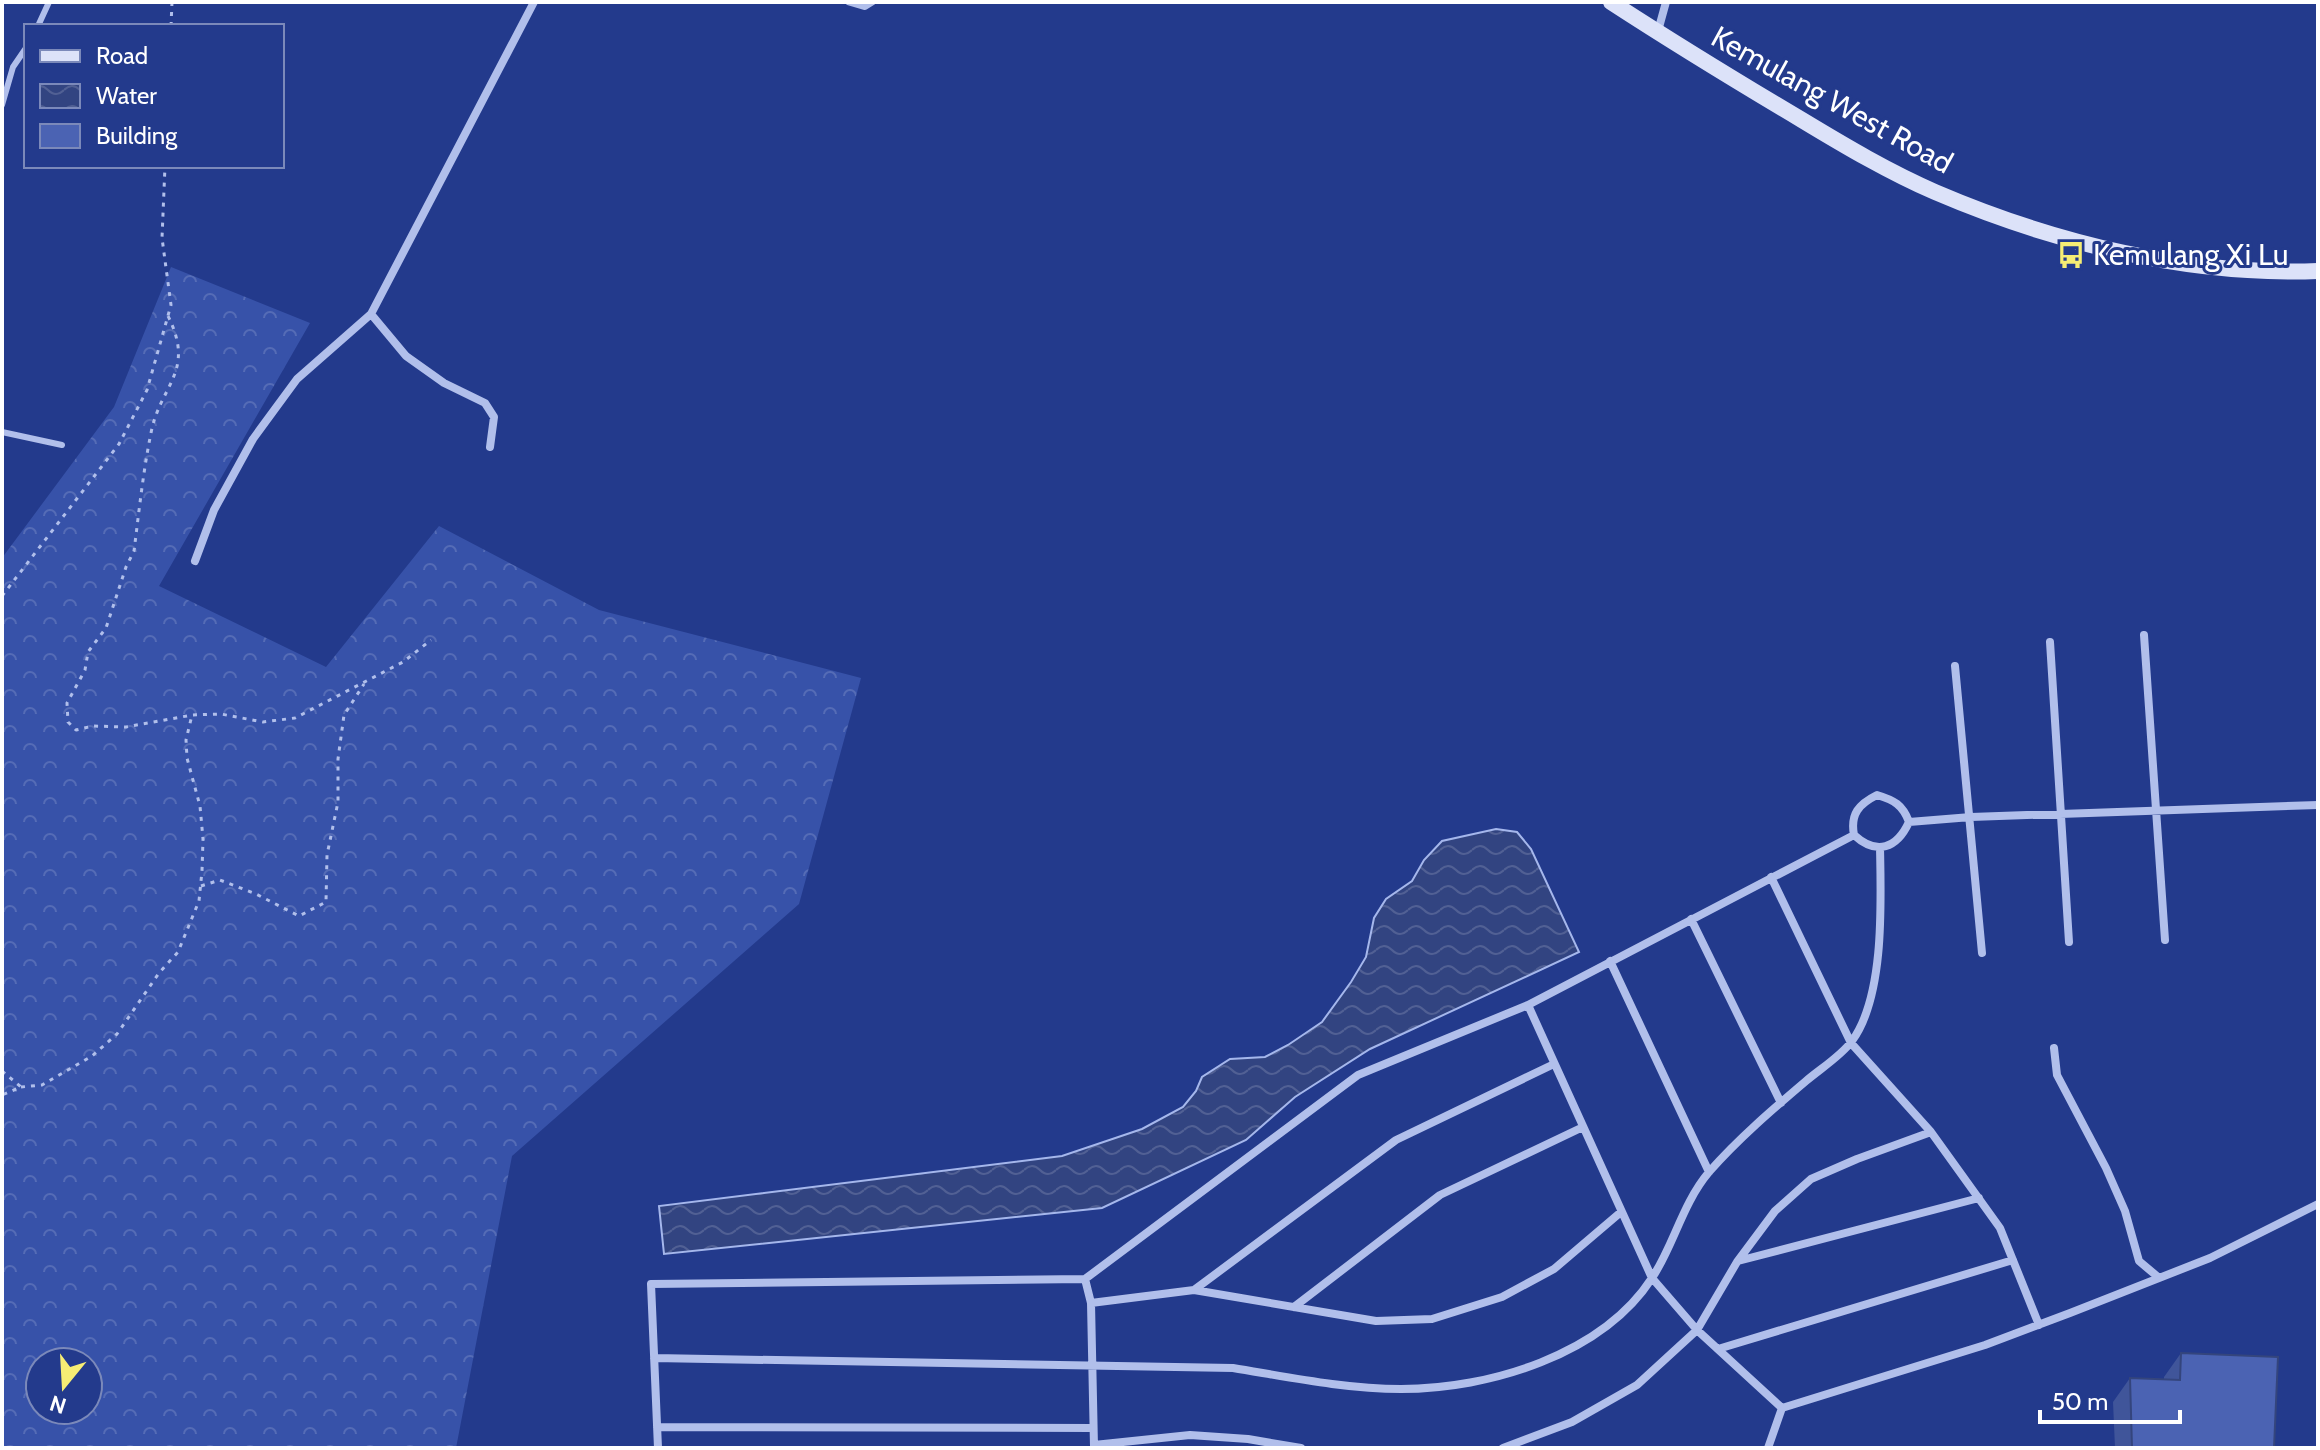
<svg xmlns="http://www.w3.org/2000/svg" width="2320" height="1450" viewBox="0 0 2320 1450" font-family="Cabin,sans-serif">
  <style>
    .forest { fill: url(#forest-crowns); fill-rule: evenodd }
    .water { fill: url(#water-waves); stroke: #a5b7ec; stroke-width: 2 }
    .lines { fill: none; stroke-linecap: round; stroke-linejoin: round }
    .path { stroke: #b1bfeb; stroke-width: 3; stroke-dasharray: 4 6; stroke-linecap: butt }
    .lane { stroke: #b1bfeb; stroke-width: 6 }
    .street { stroke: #b1bfeb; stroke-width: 8 }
    .secondary { stroke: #dce2f9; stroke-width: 16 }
    .wall { fill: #40559a }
    .building { fill: #4b63b3; stroke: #34457d; stroke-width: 2 }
    .labels { text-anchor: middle; stroke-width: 6; stroke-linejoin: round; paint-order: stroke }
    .street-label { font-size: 30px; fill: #fff; stroke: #233a8c }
    .poi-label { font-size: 30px; fill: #fff; stroke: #233a8c; text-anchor: start }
  </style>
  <defs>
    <pattern id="forest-crowns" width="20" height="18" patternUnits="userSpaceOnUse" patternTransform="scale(2)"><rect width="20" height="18" fill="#3752a9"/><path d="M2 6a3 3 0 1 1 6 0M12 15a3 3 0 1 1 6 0" fill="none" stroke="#556cb6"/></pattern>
    <pattern id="water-waves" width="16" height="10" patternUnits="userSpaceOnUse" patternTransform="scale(2)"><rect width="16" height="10" fill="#324481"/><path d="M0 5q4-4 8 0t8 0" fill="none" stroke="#516094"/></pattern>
  </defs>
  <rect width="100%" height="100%" fill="#233a8c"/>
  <path class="forest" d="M 171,267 L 310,323 L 159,586 L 326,667 L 439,526 L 599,610 L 861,678 L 799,904 L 512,1156 L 456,1448 L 2,1448 L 2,558 L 114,407 ZM 40,1362 L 88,1362 L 88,1410 L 40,1410 Z"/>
  <path class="water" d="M 1496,829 L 1517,832 L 1531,849 L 1579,952 L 1370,1049 L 1295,1097 L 1246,1140 L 1102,1208 L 664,1254 L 659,1206 L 1062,1156 L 1142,1129 L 1183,1107 L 1196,1091 L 1202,1077 L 1230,1059 L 1265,1057 L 1288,1045 L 1322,1022 L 1351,982 L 1366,957 L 1374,918 L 1386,899 L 1412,881 L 1424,860 L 1442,841 Z"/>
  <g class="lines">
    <path class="path" d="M 171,26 L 172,2
      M 168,316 C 196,372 160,385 151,433 C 143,472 139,512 134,551 L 126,567 L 106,628 L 88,652 L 85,670 L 67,703 L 68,722 L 76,730 L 93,726 L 126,727 L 192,715 L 221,714 L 263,722 L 295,718 L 403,662 L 431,640
      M 2,596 L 119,444 L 147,390 L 171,305 L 162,238 L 165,166
      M 201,886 L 220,880 L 256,894 L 299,916 L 326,902 L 327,855 L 338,802 L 338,759 L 344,715 L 364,684
      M 2,1071 L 21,1087 L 2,1095
      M 21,1087 L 42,1085 L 92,1056 L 117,1034 L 159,973 L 178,952 L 199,901 L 202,871 L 203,839 L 200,806 L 187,758 L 186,740 L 192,715"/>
    <path class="lane" d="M 848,2 L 865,7 L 873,2
      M 38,26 L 49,2
      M 2,105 L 13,67 L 26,48
      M 2,432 L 62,445"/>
    <path class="street" d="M 1658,31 L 1666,2
      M 371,314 L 406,356 L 444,383 L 485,403 L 494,417 L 490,447
      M 195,561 L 214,510 L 253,439 L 297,379 L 371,314 L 534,2
      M 2144,635 L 2165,940
      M 2050,642 L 2069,942
      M 1955,666 L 1982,953
      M 1854,835 C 1850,814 1859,804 1877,795 C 1894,800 1903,805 1909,822
      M 1771,877 L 1851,1043 L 1931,1132 L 2000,1228 L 2039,1325
      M 1691,919 L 1781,1103
      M 1610,961 L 1709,1172
      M 1528,1005 L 1652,1278 L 1697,1330 L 1782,1408 L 1985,1345 L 2070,1313 L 2210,1258 L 2318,1204
      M 2054,1048 L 2057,1075 L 2106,1168 L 2125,1211 L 2139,1261 L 2158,1277
      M 1738,1261 L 1979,1198
      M 1085,1279 L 1091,1303 L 1094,1447
      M 1194,1290 L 1396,1140 L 1554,1064
      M 1091,1303 L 1194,1290 L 1376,1321 L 1432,1319 L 1502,1297 L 1554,1269 L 1621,1212
      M 1294,1307 L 1440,1195 L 1583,1127
      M 1718,1349 L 2013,1260
      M 654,1358 L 1233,1368 C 1288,1377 1346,1389 1401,1389 C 1489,1389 1602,1355 1652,1278 C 1674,1245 1682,1204 1709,1172 C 1738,1139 1773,1109 1806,1081 C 1820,1069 1841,1056 1852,1041 C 1885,996 1881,901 1880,847
      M 657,1427 L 1093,1428
      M 1094,1445 L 1190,1435 L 1248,1439 L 1301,1448
      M 658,1448 L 651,1284 L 1085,1279 L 1358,1075 L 1528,1005 L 1854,835 C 1877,856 1897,848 1909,822 L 1971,817 L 2318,805
      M 1503,1448 L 1572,1422 L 1637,1385 L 1697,1330 L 1737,1262 L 1775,1211 L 1811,1179 L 1857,1159 L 1931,1132
      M 1768,1448 L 1782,1408"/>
    <path class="secondary" d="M 1611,2 C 1674,43 1738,82 1802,120 C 1845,146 1889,172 1935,192 C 2054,243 2188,276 2318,271"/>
  </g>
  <path class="wall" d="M 2181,1353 L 2274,1448 L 2110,1448 L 2115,1448 L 2113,1402 L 2130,1378 L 2164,1379 L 2164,1377 Z"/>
  <path class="building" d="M 2181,1353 L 2278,1357 L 2274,1448 L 2132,1448 L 2130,1378 L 2180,1380 Z"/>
  <defs>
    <g id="bus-bare" transform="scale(2.16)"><path d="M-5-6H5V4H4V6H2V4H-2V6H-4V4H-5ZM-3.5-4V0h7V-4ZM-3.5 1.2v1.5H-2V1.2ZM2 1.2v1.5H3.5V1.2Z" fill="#f6ed74" stroke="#233a8c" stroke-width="2.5" paint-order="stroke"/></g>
  </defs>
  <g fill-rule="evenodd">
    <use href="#bus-bare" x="2071" y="255"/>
  </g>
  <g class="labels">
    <g class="street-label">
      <text transform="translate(1832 100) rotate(29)" y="10">Kemulang West Road</text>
    </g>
    <g class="poi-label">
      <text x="2093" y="265">Kemulang Xi Lu</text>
    </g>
  </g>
  <rect width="2320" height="1450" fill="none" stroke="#ffffff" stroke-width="8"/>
  <rect x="24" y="24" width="260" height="144" fill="#233a8c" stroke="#7b89ba" stroke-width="2"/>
  <rect x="40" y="50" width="40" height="12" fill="#dce2f9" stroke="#7b89ba" stroke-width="2"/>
  <text x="96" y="64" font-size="24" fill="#ffffff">Road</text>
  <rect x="40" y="84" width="40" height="24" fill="url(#water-waves)" stroke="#7b89ba" stroke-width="2"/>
  <text x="96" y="104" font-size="24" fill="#ffffff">Water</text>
  <rect x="40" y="124" width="40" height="24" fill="#4b63b3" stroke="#7b89ba" stroke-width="2"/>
  <text x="96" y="144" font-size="24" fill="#ffffff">Building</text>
  <g transform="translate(64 1386) rotate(198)"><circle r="38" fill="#233a8c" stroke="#7b89ba" stroke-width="2"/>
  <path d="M0-6L14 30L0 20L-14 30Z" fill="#f6ed74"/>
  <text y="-12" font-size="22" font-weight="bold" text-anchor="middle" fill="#ffffff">N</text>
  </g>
  <path d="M2040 1410v12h140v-12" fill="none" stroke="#ffffff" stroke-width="4"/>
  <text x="2052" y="1410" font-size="24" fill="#ffffff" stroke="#233a8c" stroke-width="6" paint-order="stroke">50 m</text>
</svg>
